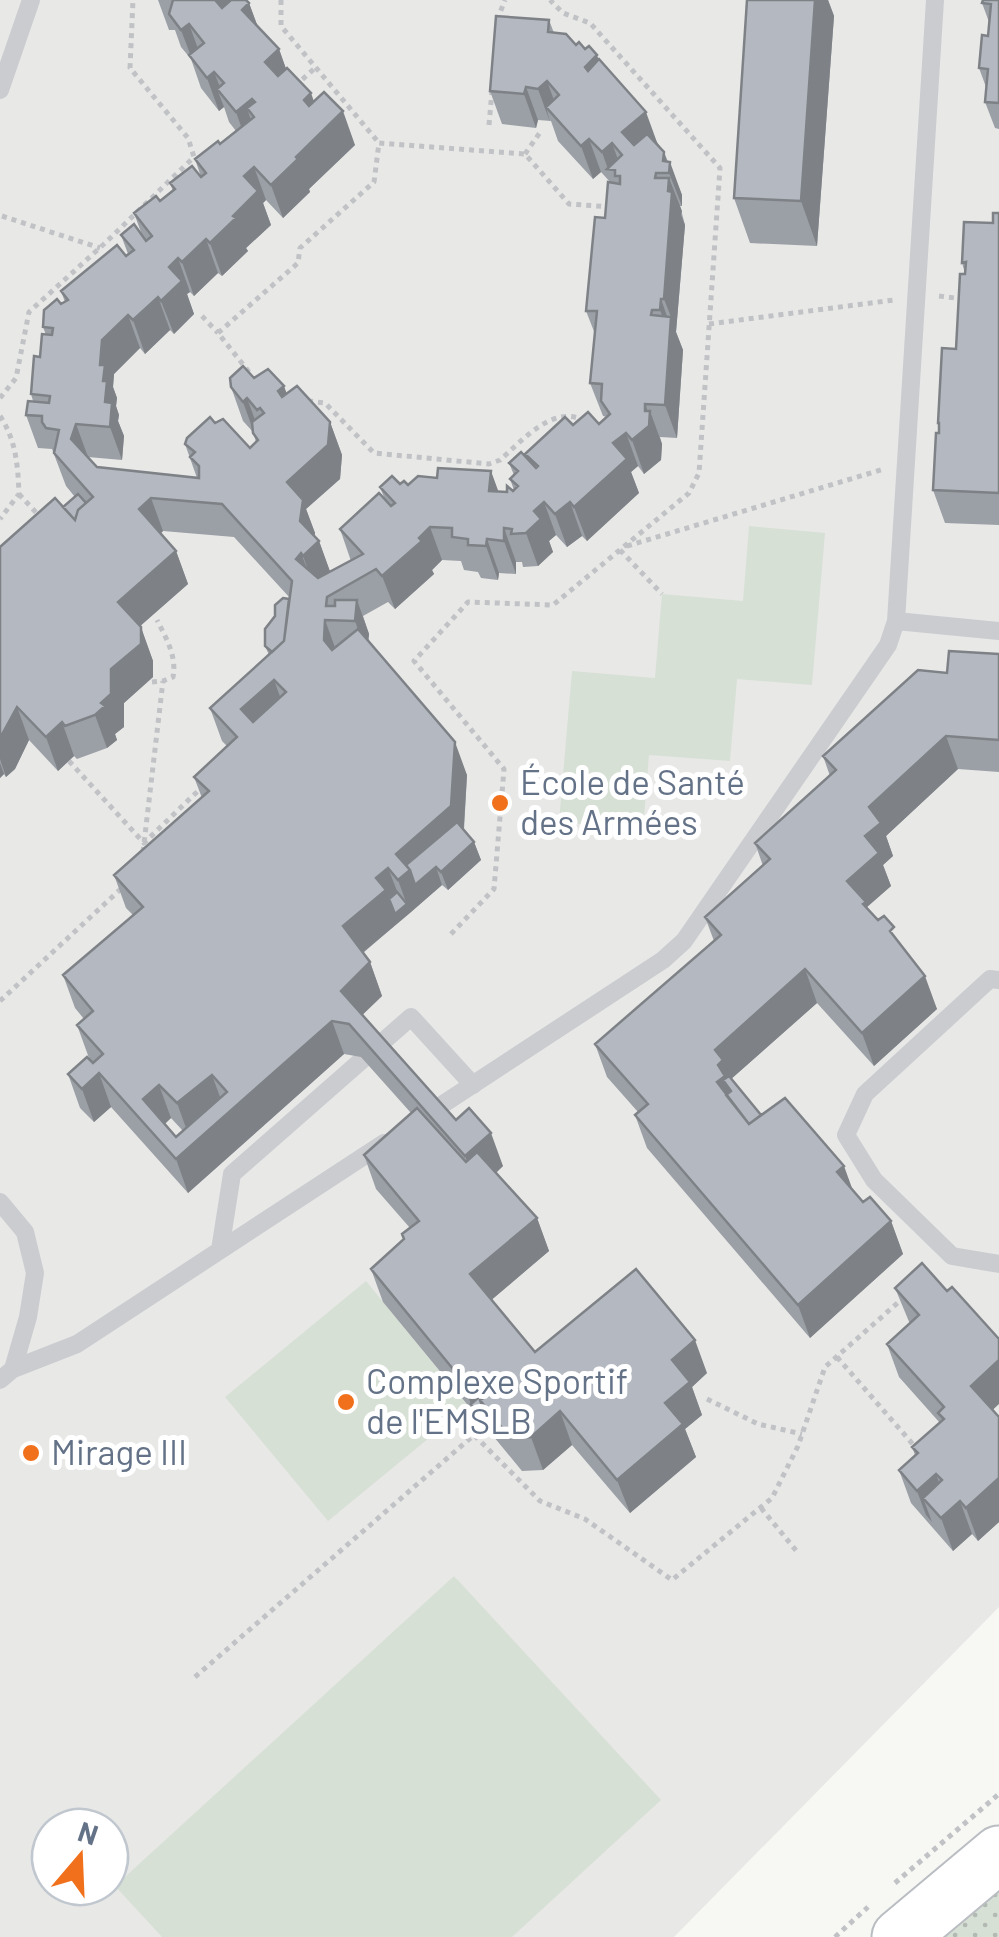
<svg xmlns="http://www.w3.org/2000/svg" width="999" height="1937" viewBox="0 0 999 1937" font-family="Barlow,sans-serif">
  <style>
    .built { fill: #e8e8e7; fill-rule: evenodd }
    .grass { fill: url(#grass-dots) }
    .park { fill: #d7e0d5 }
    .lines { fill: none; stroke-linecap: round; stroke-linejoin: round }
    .primary-casing { stroke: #babdc2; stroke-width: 59 }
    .path { stroke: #c0c2c5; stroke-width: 5; stroke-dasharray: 5 5; stroke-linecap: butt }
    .service { stroke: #caccd0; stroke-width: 18 }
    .primary { stroke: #fff; stroke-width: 55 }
    .wall { fill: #9b9fa6; fill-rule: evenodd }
    .shaded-wall { fill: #7e8287 }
    .building { fill: #b4b9c1; stroke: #7e8287; stroke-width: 2.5; fill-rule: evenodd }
    .poi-dot { fill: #f1701b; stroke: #fff; stroke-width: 4 }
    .labels { text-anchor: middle; stroke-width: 10; stroke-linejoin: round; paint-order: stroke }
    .poi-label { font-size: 35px; fill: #647288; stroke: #fff; text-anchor: start }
  </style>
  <defs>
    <pattern id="grass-dots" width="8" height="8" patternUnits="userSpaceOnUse" patternTransform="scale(2.5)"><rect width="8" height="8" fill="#d7e0d5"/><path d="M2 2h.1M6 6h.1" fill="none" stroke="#b2bab3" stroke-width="1.8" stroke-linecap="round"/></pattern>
  </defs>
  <rect width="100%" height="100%" fill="#f7f8f4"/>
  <path class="built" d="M 0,0 L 999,0 L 999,1607 L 674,1937 L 0,1937 ZM 50,1827 L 110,1827 L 110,1887 L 50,1887 Z"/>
  <path class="grass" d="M 999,1883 L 999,1937 L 938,1937 Z"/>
  <path class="park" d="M 749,526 L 825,533 L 812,685 L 737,679 L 730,761 L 649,755 L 643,830 L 559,822 L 572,671 L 655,678 L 662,594 L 743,601 Z
    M 366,1281 L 468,1406 L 328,1521 L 225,1397 Z
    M 454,1576 L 661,1800 L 512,1937 L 162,1937 L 115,1886 Z"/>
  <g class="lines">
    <g class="primary-casing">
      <path id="primary" d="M 900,1937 L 999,1854"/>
    </g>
    <path class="path" d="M 281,0 L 281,26 L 379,143
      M 497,20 L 505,0
      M 295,86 L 315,68
      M 489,125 L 492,91
      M 525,154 L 541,131
      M 2,216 L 100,248
      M 939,296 L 963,299
      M 202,316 L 218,333
      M 709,324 L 894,300
      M 249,372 L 218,333 L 298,263 L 300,248 L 374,182 L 379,143 L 525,154 L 569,204 L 612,207
      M 0,398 L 16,378 L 29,312 L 104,244 L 194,157 L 188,138 L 130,68 L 133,0
      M 308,401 L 325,403 L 374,453 L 489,464 L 500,460 C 522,441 552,405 583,420
      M 0,416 C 16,440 18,466 19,494 L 0,519
      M 19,494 L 41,518
      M 627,546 L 884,469
      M 620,550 L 662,594
      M 152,682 L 163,681 L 173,677 C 177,656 166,638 157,620
      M 69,761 L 144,843 L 201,788
      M 143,852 L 163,681
      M 451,934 L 494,889 L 504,769 L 414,661 L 468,602 L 553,605 L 689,493 L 699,473 L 720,168 L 590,23 L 563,13 L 550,0
      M 0,1001 L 124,886
      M 837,1357 L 917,1449
      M 707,1399 L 758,1424 L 802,1434
      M 761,1508 L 799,1554
      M 195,1677 L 474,1435 L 540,1501 L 585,1519 L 672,1580 L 772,1498 L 798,1446 L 825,1367 L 902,1299
      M 895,1883 L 999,1794
      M 835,1937 L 868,1907"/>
    <path class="service" d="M 0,90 L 31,0
      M 896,621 L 935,0
      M 999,980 L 990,979 L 865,1094 L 846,1135 L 874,1180 L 952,1256 L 999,1264
      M 431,1112 L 663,960 L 684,941 L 888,645 L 896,621 L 999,631
      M 0,1202 L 25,1232 L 35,1273 L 28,1317 L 13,1369
      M 220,1250 L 232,1174 L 411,1017 L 473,1085
      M 0,1380 L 13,1369 L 77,1344 L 384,1143"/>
    <use href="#primary" class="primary"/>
  </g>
  <path class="wall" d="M 158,0 L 247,0 L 249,3 L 258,27 L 279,49 L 286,69 L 314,102 L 355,145 L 309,189 L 310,192 L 283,218 L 266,200 L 263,203 L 271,225 L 246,248 L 248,251 L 222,276 L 218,273 L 194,296 L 190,292 L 187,294 L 194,314 L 174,334 L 170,330 L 145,354 L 140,348 L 114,374 L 113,387 L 117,398 L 116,406 L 119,415 L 118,421 L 124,436 L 122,460 L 88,457 L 97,467 L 197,478 L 185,444 L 215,423 L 250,448 L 256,442 L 253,432 L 243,421 L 231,387 L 254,378 L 287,393 L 330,422 L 342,455 L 340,479 L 306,509 L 315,533 L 315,536 L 319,541 L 330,572 L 351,561 L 340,529 L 385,500 L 380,487 L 408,485 L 507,492 L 513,491 L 514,490 L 510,479 L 514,475 L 509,463 L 527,458 L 525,454 L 573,425 L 599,424 L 607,417 L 603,416 L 590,383 L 595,334 L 586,311 L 611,183 L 601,172 L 593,179 L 558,141 L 551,121 L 538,120 L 536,128 L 502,124 L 490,91 L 549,20 L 554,33 L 585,49 L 599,60 L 664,152 L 682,195 L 682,206 L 680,206 L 685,225 L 676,332 L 683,350 L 677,438 L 660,437 L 662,444 L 661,460 L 644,474 L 638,466 L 631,472 L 639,493 L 587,541 L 582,536 L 567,547 L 556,535 L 549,541 L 553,552 L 538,566 L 523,567 L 522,562 L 516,562 L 516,574 L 499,573 L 498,580 L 481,578 L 478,572 L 464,570 L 461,561 L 442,560 L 432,570 L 434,574 L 395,609 L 388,602 L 363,616 L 369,634 L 368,641 L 467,775 L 464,830 L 474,842 L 481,860 L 448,890 L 442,885 L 363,953 L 370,962 L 382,996 L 362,1015 L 456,1120 L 503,1166 L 496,1173 L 537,1218 L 549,1251 L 491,1300 L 535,1352 L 707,1373 L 692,1387 L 702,1415 L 685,1429 L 696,1457 L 630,1513 L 572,1445 L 543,1470 L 522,1471 L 383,1302 L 371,1269 L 404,1239 L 410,1228 L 376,1189 L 364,1155 L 411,1113 L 361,1057 L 344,1054 L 188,1193 L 111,1107 L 94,1122 L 80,1108 L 68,1074 L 93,1063 L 89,1058 L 77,1025 L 84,1019 L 75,1008 L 63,975 L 133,915 L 126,908 L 114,875 L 202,798 L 194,777 L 227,746 L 222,741 L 210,708 L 269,655 L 265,646 L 290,598 L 234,537 L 163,531 L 160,534 L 176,551 L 188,584 L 140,626 L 153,661 L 153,677 L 124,703 L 124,727 L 115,734 L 117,740 L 107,748 L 77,759 L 74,756 L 58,771 L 29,740 L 15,769 L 6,777 L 4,774 L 0,778 L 0,547 L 63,507 L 75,497 L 66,486 L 52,449 L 38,448 L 26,415 L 33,401 L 31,394 L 46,335 L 43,327 L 65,302 L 61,291 L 128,254 L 121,235 L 142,235 L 134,213 L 160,201 L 173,191 L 170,183 L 201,177 L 195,159 L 220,144 L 236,131 L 229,122 L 224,107 L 219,111 L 201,88 L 191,59 L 181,47 L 175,30 L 169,30 ZM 171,1118 L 183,1131 L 176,1137 L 165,1124 Z
    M 747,0 L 828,0 L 834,16 L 817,246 L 750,243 L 734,198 Z
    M 999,0 L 999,129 L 995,128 L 985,102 L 986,87 L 979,68 L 988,36 L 989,22 L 982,3 Z
    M 999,213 L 999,525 L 945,523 L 933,490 L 939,427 L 938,423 L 956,349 L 965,273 L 962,263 Z
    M 999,654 L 999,772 L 958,769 L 886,836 L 893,856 L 883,865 L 891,886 L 867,907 L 900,944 L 937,1009 L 874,1066 L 817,1003 L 731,1079 L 761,1115 L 852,1189 L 863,1202 L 891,1221 L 903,1254 L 810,1338 L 647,1148 L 635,1115 L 638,1112 L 607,1077 L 595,1044 L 714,941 L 705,917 L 763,866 L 755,843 L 830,776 L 823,756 L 947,673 Z
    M 922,1263 L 993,1410 L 999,1417 L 999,1522 L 978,1541 L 972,1534 L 953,1551 L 911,1503 L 899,1470 L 915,1455 L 912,1447 L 940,1423 L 899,1377 L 887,1344 L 910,1324 L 895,1288 Z"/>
  <path class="shaded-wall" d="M 214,0 L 229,0 L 232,7 L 231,29 Z
    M 815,0 L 828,0 L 834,16 L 817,246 L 801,201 Z
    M 249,3 L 261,36 L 242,10 Z
    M 189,24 L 201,57 L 192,59 L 181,30 Z
    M 279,49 L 291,83 L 277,96 L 265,62 Z
    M 597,55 L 609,89 L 585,67 Z
    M 214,72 L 224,97 L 217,89 L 224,107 L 219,111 L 207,78 Z
    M 547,81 L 559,114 L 546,107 L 550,122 L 538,89 Z
    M 526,87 L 538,120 L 536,128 L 524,94 Z
    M 311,93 L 323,127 L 304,100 Z
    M 252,99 L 264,132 L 247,108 L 257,138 L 248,146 L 236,112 Z
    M 343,111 L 355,145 L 309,189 L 310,192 L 283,218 L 271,185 L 296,157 Z
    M 646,112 L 658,145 L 634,165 L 622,132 Z
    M 589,139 L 601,172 L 593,179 L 581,146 Z
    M 612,143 L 624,176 L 615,170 L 608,169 L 602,152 Z
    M 664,152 L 669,168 L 670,162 L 682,195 L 682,206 L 669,173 L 663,161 Z
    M 254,167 L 266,200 L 263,203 L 271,225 L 246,248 L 248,251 L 222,276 L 210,243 L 233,216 L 244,176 Z
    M 669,178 L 682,211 L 681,215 L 685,225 L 676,332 L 683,350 L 677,438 L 665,405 L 669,335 L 660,310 L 661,299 L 670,325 L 671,317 L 664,299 L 668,191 Z
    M 206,239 L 218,273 L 194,296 L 182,262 Z
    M 178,258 L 190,292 L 187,294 L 194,314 L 174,334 L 161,301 L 169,267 Z
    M 158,297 L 170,330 L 145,354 L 133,320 Z
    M 128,315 L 140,348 L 114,374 L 113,387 L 117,398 L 116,406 L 119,415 L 118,421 L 124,436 L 122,460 L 110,427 L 100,365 L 102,340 Z
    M 284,386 L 296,419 L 278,391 Z
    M 247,398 L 259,431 L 255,435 L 243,402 Z
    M 645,404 L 650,417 L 650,411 L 662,444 L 661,460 L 644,474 L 632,440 L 645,411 Z
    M 330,422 L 342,455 L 340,479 L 306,509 L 315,533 L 313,547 L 319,541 L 331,574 L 315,589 L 303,556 L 287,482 Z
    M 76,424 L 88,457 L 71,439 Z
    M 626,433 L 638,466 L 631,472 L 639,493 L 587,541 L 574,507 L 613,443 Z
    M 491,471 L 503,504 L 489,491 Z
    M 151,498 L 163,531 L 151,543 L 139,509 Z
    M 544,502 L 556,535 L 549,541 L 553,552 L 538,566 L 526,533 L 534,511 Z
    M 570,502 L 582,536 L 567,547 L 555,514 Z
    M 430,527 L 442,560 L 432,570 L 434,574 L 395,609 L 382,576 Z
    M 504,528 L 516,562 L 516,574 L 504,541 Z
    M 487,539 L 499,573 L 498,580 L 486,546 Z
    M 176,551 L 188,584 L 130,635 L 118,602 Z
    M 301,553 L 314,587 L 296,559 Z
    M 357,600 L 369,634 L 367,655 L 355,621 Z
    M 325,620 L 337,653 L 336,674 L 324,640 Z
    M 141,627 L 153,661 L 153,677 L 124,703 L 124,727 L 115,734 L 117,740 L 107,748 L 95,715 L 111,669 Z
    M 274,680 L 286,713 L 253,742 L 241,709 Z
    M 17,707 L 29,740 L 15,769 L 6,777 L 0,759 L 0,738 Z
    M 62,722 L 74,756 L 58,771 L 46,737 Z
    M 946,736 L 958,769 L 886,836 L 893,856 L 883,865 L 891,886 L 867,907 L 878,935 L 847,881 L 865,836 L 869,807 Z
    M 455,742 L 467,775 L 463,840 L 436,867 L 442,885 L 410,913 L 398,880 L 396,854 Z
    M 0,763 L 4,774 L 0,778 Z
    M 474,842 L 481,860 L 448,890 L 441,872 Z
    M 388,868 L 401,901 L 407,904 L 410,913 L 355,959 L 343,926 L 376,878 Z
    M 370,962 L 382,996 L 353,1024 L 341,991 Z
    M 805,969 L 817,1003 L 730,1080 L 735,1094 L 723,1098 L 717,1082 L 718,1065 L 715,1050 Z
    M 925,976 L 937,1009 L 874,1066 L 862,1033 Z
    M 332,1021 L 344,1054 L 188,1193 L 176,1159 Z
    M 99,1073 L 111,1107 L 94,1122 L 82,1089 Z
    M 212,1075 L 224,1108 L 189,1136 L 177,1103 Z
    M 159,1085 L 171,1118 L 155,1132 L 143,1099 Z
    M 491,1133 L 503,1166 L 478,1189 L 465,1156 Z
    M 844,1166 L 856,1199 L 837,1172 Z
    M 537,1218 L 549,1251 L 482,1308 L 470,1274 Z
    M 891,1221 L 903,1254 L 810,1338 L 798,1305 Z
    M 695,1340 L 707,1373 L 692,1387 L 702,1415 L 685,1429 L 696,1457 L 630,1513 L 617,1480 L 665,1403 L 672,1360 Z
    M 999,1360 L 999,1404 L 983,1419 L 971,1386 Z
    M 471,1372 L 482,1403 L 480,1400 L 471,1404 L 462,1380 Z
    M 487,1383 L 499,1416 L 495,1420 L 483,1386 Z
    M 560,1411 L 572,1445 L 543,1470 L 531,1437 Z
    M 936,1474 L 948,1507 L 960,1501 L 972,1534 L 953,1551 L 941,1518 L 923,1498 L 932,1522 L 926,1515 L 917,1491 Z
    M 999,1478 L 999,1522 L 978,1541 L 966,1508 Z"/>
  <path class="building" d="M 173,0 L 215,0 L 222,8 L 231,0 L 246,0 L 249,3 L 242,10 L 279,49 L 265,62 L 278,76 L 287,68 L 311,93 L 304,100 L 309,106 L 324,92 L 343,111 L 296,157 L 298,159 L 271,185 L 254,167 L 244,176 L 258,191 L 233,216 L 236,218 L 210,243 L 206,239 L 182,262 L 178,258 L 169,267 L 182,281 L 161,301 L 158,297 L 133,320 L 128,315 L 102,340 L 100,365 L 105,365 L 103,381 L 107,381 L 105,402 L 112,403 L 110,427 L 76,424 L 71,439 L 97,467 L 199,478 L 199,466 L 190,457 L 195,452 L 185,444 L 187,438 L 210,417 L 215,423 L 223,419 L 250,448 L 258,440 L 253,433 L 252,422 L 264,413 L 260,408 L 257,410 L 247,398 L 243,402 L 231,387 L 230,378 L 243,366 L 254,378 L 268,369 L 284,386 L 278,391 L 282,397 L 297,386 L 330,422 L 328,445 L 287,482 L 303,500 L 300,521 L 319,541 L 303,556 L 301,553 L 296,559 L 318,578 L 363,554 L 340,529 L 379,493 L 391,506 L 395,503 L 380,487 L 392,476 L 400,484 L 404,481 L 408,485 L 418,476 L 437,478 L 438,468 L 491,471 L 489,491 L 507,492 L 507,486 L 513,491 L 518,486 L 510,479 L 518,471 L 509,463 L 521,452 L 536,468 L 538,466 L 525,454 L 565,417 L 573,425 L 588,412 L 599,424 L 610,414 L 601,401 L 602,384 L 590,383 L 597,311 L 586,311 L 595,217 L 605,218 L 608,182 L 620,184 L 620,176 L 615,176 L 615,170 L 607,169 L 622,155 L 612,143 L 602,152 L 589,139 L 581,146 L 546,107 L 559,95 L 547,81 L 538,89 L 526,87 L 524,94 L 490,91 L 496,16 L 549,20 L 548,32 L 566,34 L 576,45 L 579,42 L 585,49 L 589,46 L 597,55 L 585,67 L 588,71 L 599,59 L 646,112 L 622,132 L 634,145 L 647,134 L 664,152 L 663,161 L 670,162 L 669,173 L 656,173 L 655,178 L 669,178 L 668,191 L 672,192 L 664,299 L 661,299 L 660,310 L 652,310 L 651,315 L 671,317 L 665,405 L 645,404 L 645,411 L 650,411 L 649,426 L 632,440 L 626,433 L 613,443 L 627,459 L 574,507 L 570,502 L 555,514 L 544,502 L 534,511 L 541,519 L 526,533 L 511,534 L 512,529 L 504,528 L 504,541 L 487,539 L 486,546 L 468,545 L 468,539 L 452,537 L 452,528 L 430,527 L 419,538 L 422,541 L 382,576 L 376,569 L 327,597 L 326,606 L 335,606 L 335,600 L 357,600 L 355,621 L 325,620 L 324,640 L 332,650 L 358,629 L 455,742 L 451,806 L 396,854 L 410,870 L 398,880 L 388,868 L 376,878 L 386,890 L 343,926 L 370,962 L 341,991 L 456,1120 L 469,1108 L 491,1133 L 465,1156 L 349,1024 L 332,1021 L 176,1159 L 99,1073 L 82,1089 L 68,1074 L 87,1057 L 93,1063 L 103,1054 L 77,1025 L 93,1011 L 63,975 L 143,907 L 114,875 L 209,791 L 194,777 L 237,737 L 210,708 L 284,641 L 292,581 L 222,504 L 151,498 L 139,509 L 176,551 L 118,602 L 141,627 L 141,644 L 111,669 L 111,694 L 101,703 L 105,706 L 95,715 L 65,726 L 62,722 L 46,737 L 17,707 L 0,738 L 0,547 L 55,498 L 75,520 L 78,510 L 93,497 L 54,453 L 59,430 L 46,428 L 42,422 L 42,416 L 26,415 L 28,401 L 49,403 L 50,396 L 31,394 L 34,356 L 40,357 L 42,334 L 52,335 L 53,328 L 43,327 L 44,310 L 57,299 L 61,304 L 68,300 L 61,291 L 117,245 L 126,256 L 134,250 L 121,235 L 134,224 L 146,241 L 152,236 L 134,213 L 156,196 L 160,201 L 175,189 L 170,183 L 192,166 L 201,177 L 206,173 L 195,159 L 218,141 L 220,144 L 254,117 L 247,108 L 255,102 L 252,99 L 236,112 L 217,89 L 224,83 L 214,72 L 207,78 L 189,55 L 204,43 L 189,24 L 181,30 L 169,14 ZM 274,680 L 286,692 L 253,722 L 241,709 ZM 212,1075 L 227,1092 L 176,1137 L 143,1099 L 159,1085 L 177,1103 Z
    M 747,0 L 815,0 L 801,201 L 734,198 Z
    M 983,0 L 999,0 L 999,103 L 985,102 L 988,69 L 979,68 L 982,35 L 988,36 L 991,4 L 982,3 Z
    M 993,213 L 999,213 L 999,493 L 933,490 L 936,433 L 939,433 L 939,423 L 938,423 L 942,348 L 956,349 L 960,274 L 965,274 L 966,262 L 962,263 L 964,222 L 993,223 Z
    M 78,494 L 86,503 L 78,510 L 75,520 L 63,507 Z
    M 283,598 L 289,599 L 284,641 L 272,652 L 265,646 L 265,629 L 275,616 L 275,605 Z
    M 949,651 L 999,654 L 999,740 L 946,736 L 869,807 L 881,823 L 865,836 L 879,853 L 847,881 L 866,902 L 863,904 L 878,920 L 884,916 L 894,927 L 890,931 L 925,976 L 862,1033 L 805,969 L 715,1050 L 723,1060 L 718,1065 L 725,1076 L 717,1082 L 749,1124 L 785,1098 L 844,1166 L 837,1172 L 863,1202 L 870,1197 L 891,1221 L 798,1305 L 635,1115 L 648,1104 L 595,1044 L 721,935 L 705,917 L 770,859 L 755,843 L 836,770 L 823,756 L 918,670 L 947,673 Z
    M 457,822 L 474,842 L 441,872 L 436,867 L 415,885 L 410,870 L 406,865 Z
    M 397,892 L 407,904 L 395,914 L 389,899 Z
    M 729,1076 L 761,1115 L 749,1124 L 726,1095 L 731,1091 L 723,1080 Z
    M 417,1108 L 466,1162 L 477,1152 L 537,1218 L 470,1274 L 535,1352 L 636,1269 L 695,1340 L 672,1360 L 690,1382 L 665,1403 L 683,1424 L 617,1480 L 560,1411 L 531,1437 L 510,1438 L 480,1400 L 492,1390 L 487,1383 L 483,1386 L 471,1372 L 462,1380 L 371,1269 L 404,1239 L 402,1234 L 419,1221 L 364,1155 Z
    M 922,1263 L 947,1291 L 952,1287 L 999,1339 L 999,1360 L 971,1386 L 999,1417 L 999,1478 L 966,1508 L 960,1501 L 941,1518 L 923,1498 L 942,1480 L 936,1474 L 917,1491 L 899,1470 L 918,1453 L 912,1447 L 944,1419 L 938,1413 L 944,1407 L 887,1344 L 919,1315 L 895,1288 Z
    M 480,1396 L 482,1399 L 480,1400 L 489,1424 L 471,1404 Z"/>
  <g class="poi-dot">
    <circle cx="500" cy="803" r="10"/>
    <circle cx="346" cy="1402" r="10"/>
    <circle cx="31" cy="1453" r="10"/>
  </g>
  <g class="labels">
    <g class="poi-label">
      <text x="520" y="795">École de Santé<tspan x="520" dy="40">des Armées</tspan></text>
      <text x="366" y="1394">Complexe Sportif<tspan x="366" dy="40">de l'EMSLB</tspan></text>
      <text x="51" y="1465">Mirage III</text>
    </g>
  </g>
  <g transform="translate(80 1857) rotate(19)"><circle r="48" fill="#ffffff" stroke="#c1c7cf" stroke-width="2.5"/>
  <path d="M0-8L18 38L0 25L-18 38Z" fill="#f1701b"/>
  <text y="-15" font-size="28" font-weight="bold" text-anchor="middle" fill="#647288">N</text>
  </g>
</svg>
